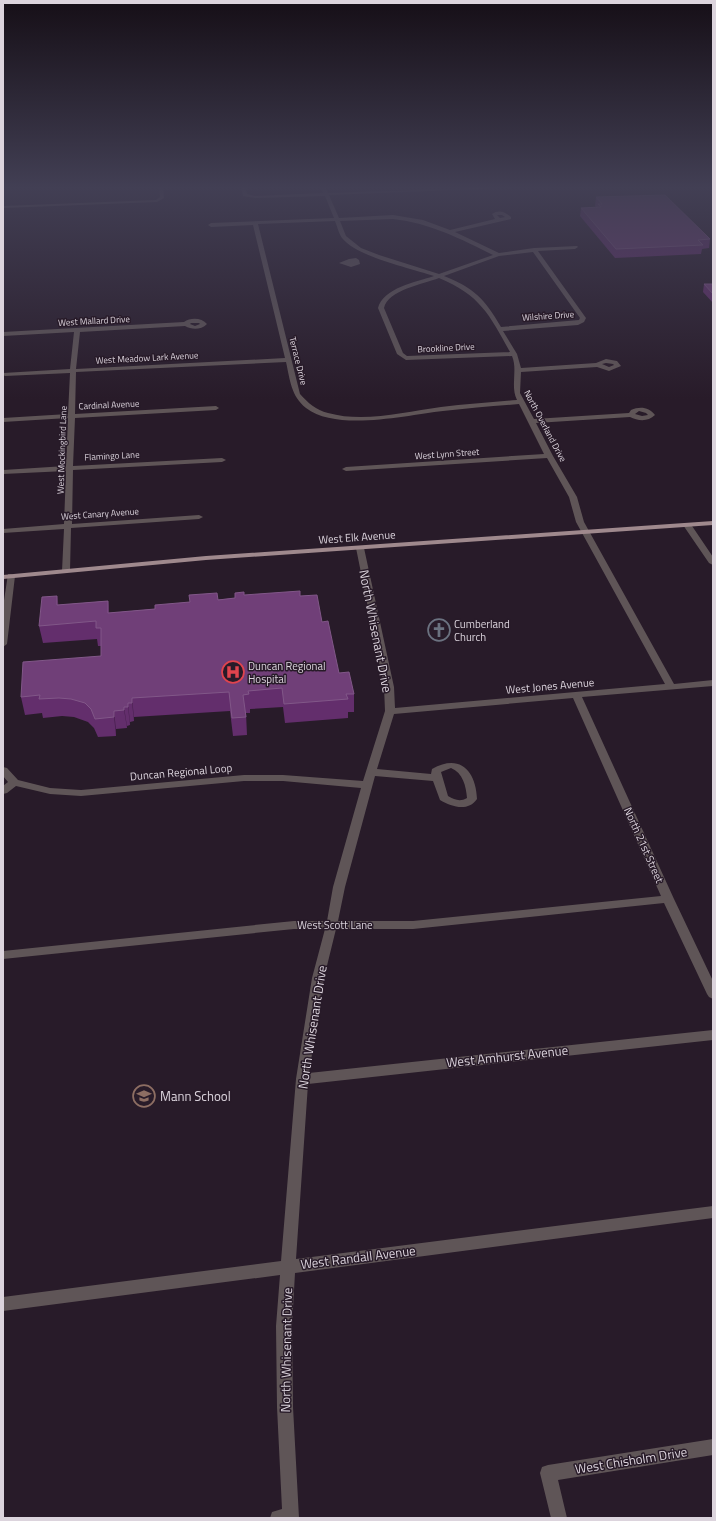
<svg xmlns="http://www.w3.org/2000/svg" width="716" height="1521" viewBox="0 0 716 1521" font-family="'Titillium Web',sans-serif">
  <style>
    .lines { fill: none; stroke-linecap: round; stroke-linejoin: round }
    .minor { fill: #5f5557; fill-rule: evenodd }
    .major { fill: #9f898d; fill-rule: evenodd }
    .wall { fill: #632e6c }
    .shaded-wall { fill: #461f4c }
    .building { fill: #703f78; stroke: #815788 }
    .labels { text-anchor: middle; stroke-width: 3; stroke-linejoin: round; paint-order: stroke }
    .far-street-label { font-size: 9px; fill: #dcd4dd; stroke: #281b29 }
    .street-label { font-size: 11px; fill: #dcd4dd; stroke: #281b29 }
    .poi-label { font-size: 11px; fill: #dcd4dd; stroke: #281b29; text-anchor: start }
    .near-street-label { font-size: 13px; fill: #dcd4dd; stroke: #281b29 }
    .near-poi-label { font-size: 13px; fill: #dcd4dd; stroke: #281b29; text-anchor: start }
  </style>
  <rect width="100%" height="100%" fill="#281b29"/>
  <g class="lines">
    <path class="minor" d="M 159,186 L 163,186 L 164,198 L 157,202 L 3,208 L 3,206 L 156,200 L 160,197 Z
      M 241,186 L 245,186 L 247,194 L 255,196 L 323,193 L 321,186 L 325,186 L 328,193 L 530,186 L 528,187 L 329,195 L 339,218 L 393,215 L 423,220 L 450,230 L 495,219 L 492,214 C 499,209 505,212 511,217 L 511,219 L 455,232 L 499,253 L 534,248 L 577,246 L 578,247 L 575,249 L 538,251 L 586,318 L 584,322 L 578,325 L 503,331 L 517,354 L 521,368 L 596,363 L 606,359 L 617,361 L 621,366 L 609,371 L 597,367 L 521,372 L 520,393 L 534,419 L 629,413 L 631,410 C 640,406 649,407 655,415 C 648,422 638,421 630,417 L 536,423 L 553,456 L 577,497 L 584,522 L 674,684 L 713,680 L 713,686 L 582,697 L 674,899 L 713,981 L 713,999 L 709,997 L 707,994 L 664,903 L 413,929 L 336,929 L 324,978 L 309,1073 L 713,1030 L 713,1040 L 308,1084 L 296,1259 L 713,1206 L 713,1218 L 295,1273 L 292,1326 L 293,1407 L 299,1518 L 270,1518 L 272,1512 L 282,1509 L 277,1407 L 276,1326 L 280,1275 L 3,1311 L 3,1297 L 281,1261 L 296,1079 L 312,978 L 325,929 L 294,929 L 3,959 L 3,951 L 294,921 L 327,921 L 333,887 L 361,788 L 283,781 L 244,781 L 81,796 L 50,794 L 16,786 L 7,793 L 3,794 L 3,786 L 8,782 L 3,776 L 3,767 L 7,768 L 18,780 L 50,788 L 81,790 L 244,775 L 283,775 L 363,781 L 385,711 L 384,687 L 356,548 L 360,546 L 364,548 L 394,687 L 395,708 L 665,684 L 576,522 L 569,497 L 547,458 L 346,471 L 342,469 L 346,467 L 544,454 L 519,404 C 494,406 469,408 443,411 C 407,415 337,432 306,408 C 291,396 290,380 286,362 L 76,372 L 75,414 L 216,406 L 219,408 L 216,410 L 75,418 L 73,466 L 222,458 L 226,460 L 222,462 L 73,470 L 72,524 L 199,515 L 203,517 L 199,519 L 71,528 L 70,571 L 66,573 L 62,571 L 64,529 L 3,533 L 3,529 L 64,524 L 66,471 L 3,474 L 3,470 L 66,466 L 68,418 L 3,422 L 3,418 L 68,414 L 70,373 L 5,376 L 3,375 L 3,373 L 70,369 L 74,332 L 3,336 L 3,332 L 184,322 C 191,317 202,318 207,324 C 201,330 192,330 185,326 L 80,332 L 76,369 L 285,358 L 253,225 L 211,227 L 208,225 L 211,223 L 334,218 L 325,196 L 255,198 L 243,196 ZM 497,215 L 502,215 L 505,217 L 500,218 ZM 393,219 C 430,223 461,239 493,255 L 439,274 L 379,255 L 361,248 L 346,236 L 340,221 ZM 335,221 C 337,226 339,234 342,238 C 357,257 410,268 434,276 C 416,282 383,288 378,308 L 397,354 L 406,360 L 512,356 C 518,370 510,386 517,400 C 492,402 466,404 441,407 C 404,412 364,423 328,413 C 316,410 308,403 300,394 L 258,224 ZM 533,252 L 580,318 L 579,320 L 501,327 C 485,299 474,288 444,276 L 499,256 ZM 439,278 C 480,295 489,314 510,352 L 407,356 L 403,353 L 384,308 C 388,290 423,284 439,278 ZM 191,323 L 199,323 L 200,324 L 195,326 L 190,324 ZM 606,363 L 613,364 L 614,365 L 609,367 L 602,364 ZM 639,411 L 646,413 L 648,415 L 642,416 L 635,414 ZM 573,698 L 661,896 L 413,921 L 338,921 L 345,887 L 375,776 L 433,781 L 440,800 C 452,807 468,812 477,799 C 476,771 460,753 432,769 L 431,774 L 377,769 L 394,714 ZM 451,768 C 463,773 466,786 467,798 C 460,802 455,800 448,796 L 441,772 Z
      M 356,258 L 359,260 L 360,264 L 351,267 L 339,263 L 349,259 Z
      M 684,523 L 690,523 L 713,557 L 713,565 L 709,563 L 683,525 Z
      M 8,574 L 11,574 L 15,576 L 7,644 L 3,647 L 3,607 Z
      M 713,1439 L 713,1455 L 558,1480 L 567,1518 L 551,1518 L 540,1473 L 542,1467 L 548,1465 Z"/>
    <path class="major" d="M 713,521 L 713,525 L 206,560 L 3,579 L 3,575 L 206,556 Z"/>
  </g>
  <path class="wall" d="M 596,197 L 710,239 L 709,248 L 702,249 L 701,254 L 615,258 L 580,216 L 581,208 L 596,207 L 595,206 Z
    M 704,284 L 713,284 L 713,303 L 703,292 Z
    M 244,595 L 300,596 L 322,622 L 339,673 L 354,694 L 354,712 L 348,712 L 348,718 L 285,723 L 283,707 L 250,709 L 250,713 L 246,713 L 247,735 L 233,736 L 230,711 L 134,717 L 134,721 L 130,722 L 130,725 L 127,726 L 127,728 L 116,729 L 116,736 L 98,737 L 94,728 L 88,722 L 74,717 L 62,716 L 43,718 L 42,713 L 25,715 L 21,697 L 101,656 L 101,646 L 98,646 L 97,639 L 43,643 L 39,626 L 59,605 L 108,601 L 109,613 L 155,609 L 190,602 L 235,598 Z"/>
  <path class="shaded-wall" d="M 57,596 L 60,613 L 57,605 Z
    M 108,601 L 110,619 L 108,613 Z
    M 132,698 L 134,717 L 134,721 L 132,703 Z
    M 128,703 L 130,722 L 130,725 L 128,707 Z
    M 124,707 L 127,726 L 127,728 L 124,710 Z
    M 114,711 L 116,729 L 116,736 L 114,717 Z"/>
  <path class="building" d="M 665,195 L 710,239 L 698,240 L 703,245 L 616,249 L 581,208 L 601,207 L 598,204 L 602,204 L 596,197 Z
    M 704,284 L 713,284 L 713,294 Z
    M 300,591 L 300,596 L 317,595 L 322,622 L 328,621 L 339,673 L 349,672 L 354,694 L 346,694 L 348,699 L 284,704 L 282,688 L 248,691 L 249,694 L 243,695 L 246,717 L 232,718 L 229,692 L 132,698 L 132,703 L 128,703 L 128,707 L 124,707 L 124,710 L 114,711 L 114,717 L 95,719 L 91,709 L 85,703 L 71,699 L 59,698 L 39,699 L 40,695 L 21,697 L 23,662 L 101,656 L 101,628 L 96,628 L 96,621 L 39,626 L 42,597 L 57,596 L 57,605 L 108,601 L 108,613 L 155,609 L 155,605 L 190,602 L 189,595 L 217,593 L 218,600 L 235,598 L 235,593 L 244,592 L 244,595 Z"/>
  <linearGradient id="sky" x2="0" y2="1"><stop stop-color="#160f17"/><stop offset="0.47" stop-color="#423f54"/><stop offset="1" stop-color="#423f54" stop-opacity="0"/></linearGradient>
  <rect width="716" height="399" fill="url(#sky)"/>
  <defs>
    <g id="church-ring" transform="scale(1.15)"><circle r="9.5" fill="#281b29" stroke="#6b7280" stroke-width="1.5"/><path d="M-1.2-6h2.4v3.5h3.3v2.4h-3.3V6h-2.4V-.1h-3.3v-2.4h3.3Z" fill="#6b7280"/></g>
    <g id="hospital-ring" transform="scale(1.15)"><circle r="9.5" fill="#281b29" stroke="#e0444e" stroke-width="1.5"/><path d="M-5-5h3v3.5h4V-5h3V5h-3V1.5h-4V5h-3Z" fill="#e0444e"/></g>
    <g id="school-ring" transform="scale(1.15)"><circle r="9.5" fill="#281b29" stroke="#8d6e63" stroke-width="1.5"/><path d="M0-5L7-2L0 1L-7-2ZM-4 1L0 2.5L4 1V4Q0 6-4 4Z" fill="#8d6e63"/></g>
  </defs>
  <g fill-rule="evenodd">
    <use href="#church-ring" x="439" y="630"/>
    <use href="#hospital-ring" x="233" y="672"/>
    <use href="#school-ring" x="144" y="1096"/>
  </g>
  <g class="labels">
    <g class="far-street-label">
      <text transform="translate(548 316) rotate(-4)" y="3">Wilshire Drive</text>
      <text transform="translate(94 321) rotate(-3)" y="3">West Mallard Drive</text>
      <text transform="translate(446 348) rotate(-3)" y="3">Brookline Drive</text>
      <text transform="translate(147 358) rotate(-3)" y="3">West Meadow Lark Avenue</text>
      <text transform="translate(298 361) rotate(76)" y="3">Terrace Drive</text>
      <text transform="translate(109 405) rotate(-3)" y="3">Cardinal Avenue</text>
      <text transform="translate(545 426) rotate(62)" y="3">North Overland Drive</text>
      <text transform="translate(62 450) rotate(-88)" y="3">West Mockingbird Lane</text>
      <text transform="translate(447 454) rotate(-4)" y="3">West Lynn Street</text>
      <text transform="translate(112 456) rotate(-3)" y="3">Flamingo Lane</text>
      <text transform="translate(100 514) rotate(-4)" y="3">West Canary Avenue</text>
    </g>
    <g class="street-label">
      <text transform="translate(357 537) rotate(-4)" y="4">West Elk Avenue</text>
      <text transform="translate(550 686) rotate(-5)" y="4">West Jones Avenue</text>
      <text transform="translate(181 772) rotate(-5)" y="4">Duncan Regional Loop</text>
      <text transform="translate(644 845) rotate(66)" y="4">North 21st Street</text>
      <text x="335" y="929">West Scott Lane</text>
    </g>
    <g class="poi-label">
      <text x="454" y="628">Cumberland<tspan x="454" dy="13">Church</tspan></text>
      <text x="248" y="670">Duncan Regional<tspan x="248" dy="13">Hospital</tspan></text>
    </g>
    <g class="near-street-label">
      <text transform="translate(376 631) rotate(79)" y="5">North Whisenant Drive</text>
      <text transform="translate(312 1027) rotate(-81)" y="5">North Whisenant Drive</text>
      <text transform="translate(507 1056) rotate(-6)" y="5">West Amhurst Avenue</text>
      <text transform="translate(358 1257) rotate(-7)" y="5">West Randall Avenue</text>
      <text transform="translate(286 1350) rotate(-89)" y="5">North Whisenant Drive</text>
      <text transform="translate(631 1460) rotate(-9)" y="5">West Chisholm Drive</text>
    </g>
    <g class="near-poi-label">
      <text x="160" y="1101">Mann School</text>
    </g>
  </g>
  <rect width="716" height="1521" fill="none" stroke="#dcd4dd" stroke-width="8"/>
</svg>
